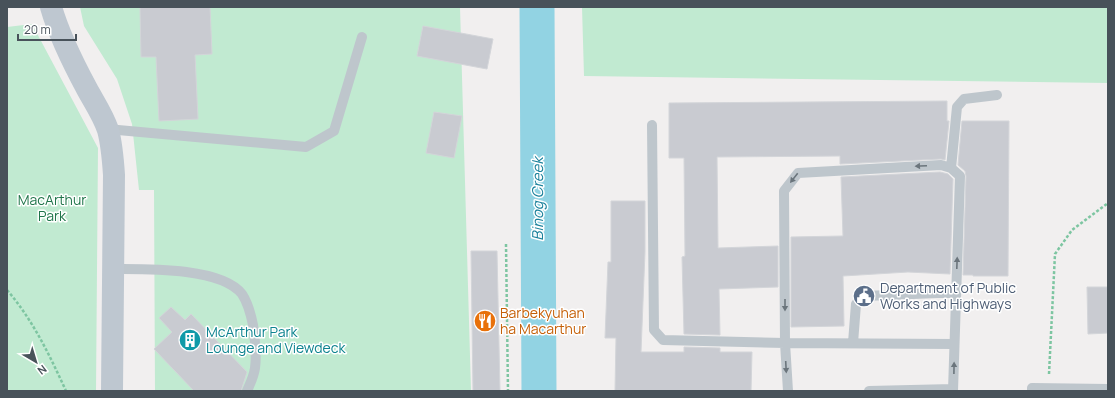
<svg xmlns="http://www.w3.org/2000/svg" width="1115" height="398" viewBox="0 0 1115 398" font-family="Manrope,sans-serif">
  <style>
    .green { fill: #c1ead1 }
    .lines { fill: none; stroke-linecap: round; stroke-linejoin: round }
    .river { stroke: #92d3e3; stroke-width: 35 }
    .building { fill: #c9cbd1; stroke: #d3d5d9 }
    .path { stroke: #7dc5a1; stroke-width: 2.5; stroke-dasharray: 3 2; stroke-linecap: butt }
    .service { stroke: #bec6cc; stroke-width: 10 }
    .secondary { stroke: #bec7d0; stroke-width: 22 }
    .oneway { fill: #6b757c }
    .labels { text-anchor: middle; stroke-width: 3; stroke-linejoin: round; paint-order: stroke }
    .park-label { font-size: 14px; fill: #20754a; stroke: #fff }
    .service-label { font-size: 14px; fill: #4e5e75; stroke: #fff; text-anchor: start }
    .food-label { font-size: 14px; fill: #c56008; stroke: #fff; text-anchor: start }
    .culture-label { font-size: 14px; fill: #0d838f; stroke: #fff; text-anchor: start }
    .water-label { font-size: 15px; font-style: italic; fill: #1a819b; stroke: #fff }
  </style>
  <rect width="100%" height="100%" fill="#f1efef"/>
  <path class="green" d="M 80,7 L 460,7 L 471,391 L 155,391 L 154,190 L 139,190 L 132,124 L 117,79 L 84,26 Z
    M 582,7 L 1108,7 L 1108,83 L 584,76 Z
    M 32,24 L 98,148 L 96,391 L 7,391 L 7,27 Z"/>
  <g class="lines">
    <path class="river" d="M 537,7 L 539,391"/>
  </g>
  <path class="building" d="M 140,7 L 210,7 L 212,54 L 195,55 L 198,119 L 159,121 L 156,57 L 141,57 Z
    M 423,26 L 493,39 L 487,69 L 417,56 Z
    M 947,101 L 947,121 L 949,121 L 945,160 L 941,159 L 840,164 L 840,156 L 717,157 L 718,248 L 778,246 L 778,287 L 719,289 L 720,335 L 684,334 L 682,257 L 685,256 L 684,158 L 669,158 L 669,103 Z
    M 434,112 L 462,116 L 454,158 L 426,153 Z
    M 962,121 L 1009,121 L 1008,276 L 973,276 L 973,275 L 963,275 L 966,176 L 965,171 L 958,165 Z
    M 940,172 L 948,174 L 953,179 L 950,274 L 908,272 L 843,276 L 844,326 L 791,327 L 791,237 L 843,236 L 841,177 Z
    M 611,201 L 645,201 L 645,252 L 641,352 L 684,352 L 684,347 L 720,348 L 720,352 L 752,352 L 751,391 L 615,391 L 616,338 L 605,338 L 608,262 L 611,262 Z
    M 471,251 L 497,251 L 500,391 L 473,391 Z
    M 1087,287 L 1108,287 L 1108,333 L 1088,334 Z
    M 171,307 L 185,320 L 191,314 L 247,372 L 241,391 L 194,391 L 154,349 L 172,332 L 159,318 Z"/>
  <g class="lines">
    <path class="path" d="M 506,244 L 508,391
      M 7,290 C 33,320 50,356 66,391
      M 1049,374 L 1055,254 L 1072,230 L 1108,203"/>
    <path class="service" d="M 652,125 L 654,330 L 663,340 L 785,343 L 954,344
      M 107,129 L 306,147 L 334,131 L 362,37
      M 951,168 L 957,107 L 964,99 L 997,95
      M 113,269 C 145,269 221,267 242,294 C 248,303 251,315 253,325 C 255,339 257,354 255,368 C 254,376 250,384 247,391
      M 853,343 L 856,304 L 860,299 L 865,296 L 937,293 L 956,293
      M 788,391 L 785,343 L 784,191 L 798,173 L 941,165 L 951,168 L 960,176 L 953,391
      M 869,391 L 953,389
      M 1032,391 L 1032,388 L 1108,389"/>
    <path class="secondary" d="M 51,7 C 59,35 73,63 87,89 C 94,102 103,115 108,130 C 112,145 113,160 114,175 L 112,391"/>
  </g>
  <defs><path id="oneway-solid" d="M-6-.8H1V-3.2L6.5 0L1 3.2V.8H-6Z"/></defs>
  <g class="oneway">
    <use href="#oneway-solid" transform="translate(921 166) rotate(177)"/>
    <use href="#oneway-solid" transform="translate(794 178) rotate(128)"/>
    <use href="#oneway-solid" transform="translate(957 263) rotate(-88)"/>
    <use href="#oneway-solid" transform="translate(785 305) rotate(90)"/>
    <use href="#oneway-solid" transform="translate(786 367) rotate(87)"/>
    <use href="#oneway-solid" transform="translate(954 368) rotate(-89)"/>
  </g>
  <defs>
    <g id="civic-disc" transform="scale(1.15)"><circle r="9.5" fill="#5c6f8a" stroke="#fff"/><path d="M-.6-6.5H3V-4.5H.6V-3L4-1V1h2V6H-6V1h2V-1L-.6-3ZM-1.2 2.5V6h2.4V2.5Z" fill="#fff"/></g>
    <g id="restaurant-disc" transform="scale(1.15)"><circle r="9.5" fill="#e8710a" stroke="#fff"/><path d="M-5-6h1v4h1v-4h1v4h1v-4h1v5L-1.5 .5V6h-2V.5L-5-1ZM5-6V6H3V1.5H1.5Q1.5-4 5-6Z" fill="#fff"/></g>
    <g id="building-disc" transform="scale(1.15)"><circle r="9.5" fill="#0f9aa8" stroke="#fff"/><path d="M-4-6H4V6H1V3H-1V6H-4ZM-2.5-4.3h1.7v1.8h-1.7ZM.8-4.3h1.7v1.8H.8ZM-2.5-1h1.7V.8h-1.7ZM.8-1h1.7V.8H.8Z" fill="#fff"/></g>
  </defs>
  <g fill-rule="evenodd">
    <use href="#civic-disc" x="864" y="296"/>
    <use href="#restaurant-disc" x="485" y="321"/>
    <use href="#building-disc" x="190" y="340"/>
  </g>
  <g class="labels">
    <g class="park-label">
      <text x="52" y="205">MacArthur<tspan x="52" dy="16">Park</tspan></text>
    </g>
    <g class="service-label">
      <text x="880" y="293">Department of Public<tspan x="880" dy="16">Works and Highways</tspan></text>
    </g>
    <g class="food-label">
      <text x="500" y="318">Barbekyuhan<tspan x="500" dy="16">ha Macarthur</tspan></text>
    </g>
    <g class="culture-label">
      <text x="206" y="337">McArthur Park<tspan x="206" dy="16">Lounge and Viewdeck</tspan></text>
    </g>
    <g class="water-label">
      <text transform="translate(538 199) rotate(-90)" y="5">Binog Creek</text>
    </g>
  </g>
  <rect width="1115" height="398" fill="none" stroke="#48525a" stroke-width="16"/>
  <g transform="translate(36 362) rotate(142)" stroke="#ffffff" stroke-width="3" paint-order="stroke">
  <path d="M0-3L7 15L0 10L-7 15Z" fill="#48525a"/>
  <text y="-6" font-size="11" font-weight="bold" text-anchor="middle" fill="#48525a">N</text>
  </g>
  <path d="M18 34v6h58v-6" fill="none" stroke="#48525a" stroke-width="2"/>
  <text x="24" y="34" font-size="12" fill="#48525a" stroke="#ffffff" stroke-width="3" paint-order="stroke">20 m</text>
</svg>
